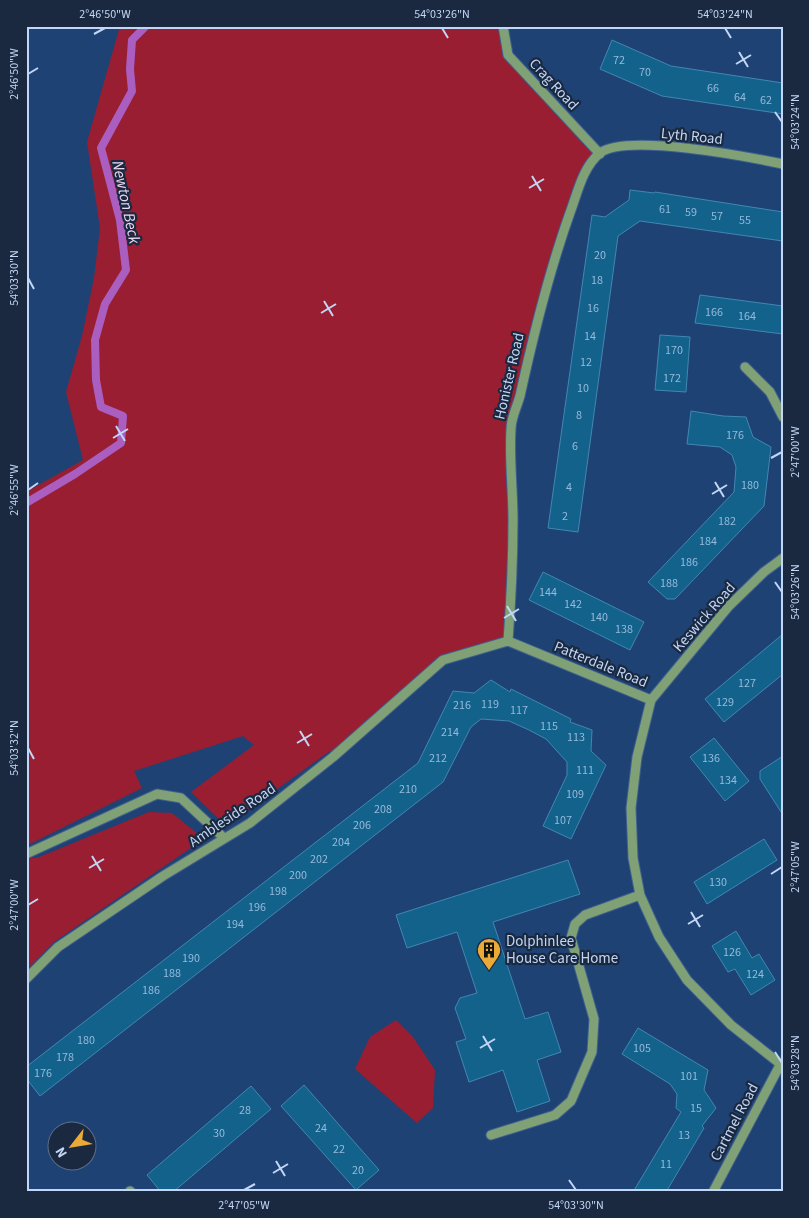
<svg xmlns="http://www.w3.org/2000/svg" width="809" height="1218" viewBox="0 0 809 1218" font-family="'Source Sans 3',sans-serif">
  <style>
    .green { fill: #991e32 }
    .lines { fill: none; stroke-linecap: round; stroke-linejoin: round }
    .stream { stroke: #a95ec0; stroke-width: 8 }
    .building { fill: #13628c; stroke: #4287b2 }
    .minor-casing { stroke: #40608e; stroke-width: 11 }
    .minor { stroke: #80a175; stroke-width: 9 }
    .ticks { fill: none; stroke: #c2d6f5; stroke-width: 2 }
    .labels { text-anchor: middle; stroke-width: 4.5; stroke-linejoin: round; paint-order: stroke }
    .number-label { font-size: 12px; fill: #96b9db }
    .street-label { font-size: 15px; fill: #c2d6f5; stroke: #1a2940 }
    .poi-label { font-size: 15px; fill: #c2d6f5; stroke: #1a2940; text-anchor: start }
    .water-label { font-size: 16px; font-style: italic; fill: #ebd9f1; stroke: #1a2940 }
    .neatline { fill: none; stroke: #c2d6f5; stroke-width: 2 }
    .ticks-label { font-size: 12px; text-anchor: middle; fill: #c2d6f5 }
  </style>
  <rect width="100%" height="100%" fill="#1f4274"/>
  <path class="green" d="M 120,26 L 503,26 L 508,55 L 600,154 L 584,174 L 560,240 L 511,427 L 508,641 L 443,660 L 333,757 L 330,751 L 226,826 L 191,792 L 254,745 L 243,736 L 134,771 L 142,788 L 26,846 L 26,492 L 83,460 L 66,392 L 82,336 L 94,278 L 100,228 L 87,142 Z
    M 149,812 L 172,813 L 204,839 L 54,942 L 26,971 L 26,859 L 39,857 Z
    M 396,1020 L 413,1037 L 435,1070 L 433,1108 L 417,1123 L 355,1069 L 370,1037 Z"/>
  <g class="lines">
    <path class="stream" d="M 26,503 L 75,474 L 121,443 L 123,416 L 101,407 L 96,380 L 95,340 L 105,304 L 126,270 L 120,220 L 101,148 L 132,91 L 130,69 L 132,40 L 146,26"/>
  </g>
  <path class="building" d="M 612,40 L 671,66 L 783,83 L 783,114 L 662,96 L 600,69 Z
    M 630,190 L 654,193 L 655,192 L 783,212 L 783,241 L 640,221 L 618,236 L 578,532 L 548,528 L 592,215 L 605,217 L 629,200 Z
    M 700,295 L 783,306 L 783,334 L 695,323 Z
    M 660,335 L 690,337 L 686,392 L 655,390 Z
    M 691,411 L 723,416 L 746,417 L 753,437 L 771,447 L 764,506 L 675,599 L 667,599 L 648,582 L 734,492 L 736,467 L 732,455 L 720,447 L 687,444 Z
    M 543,572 L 644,622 L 630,650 L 529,600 Z
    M 783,634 L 783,674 L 724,722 L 705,699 Z
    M 491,680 L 510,692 L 511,689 L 571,719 L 570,722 L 592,730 L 591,751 L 606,765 L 571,839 L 543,826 L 567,775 L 567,762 L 546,739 L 529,730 L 509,721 L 481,719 L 471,727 L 443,782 L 40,1096 L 26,1078 L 26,1067 L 418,763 L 453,691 L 474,693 Z
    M 714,738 L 749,781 L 725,801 L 690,757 Z
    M 783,756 L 783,815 L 760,779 L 760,771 Z
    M 764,839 L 777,860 L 707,904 L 694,882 Z
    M 568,860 L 580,894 L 493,922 L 525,1019 L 548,1012 L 561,1052 L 537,1060 L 550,1101 L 517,1112 L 503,1070 L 469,1082 L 456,1042 L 466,1039 L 455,1008 L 460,998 L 477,993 L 457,932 L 407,948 L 396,915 Z
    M 736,931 L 752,958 L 759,954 L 775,980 L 751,995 L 735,969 L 728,972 L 712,946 Z
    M 638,1028 L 708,1070 L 704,1090 L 716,1108 L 702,1126 L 704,1128 L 666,1192 L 633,1192 L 681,1112 L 676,1108 L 677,1094 L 670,1084 L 622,1054 Z
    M 304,1085 L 379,1170 L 356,1190 L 281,1106 Z
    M 251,1086 L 271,1109 L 173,1192 L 161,1192 L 147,1175 Z"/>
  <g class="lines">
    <g class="minor-casing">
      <path id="minor" d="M 503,26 L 508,55 L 600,154
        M 745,367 L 770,392 L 783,417
        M 783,558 L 764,572 L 729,606 L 651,700 L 637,757 L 631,808 L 633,858 L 640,895 L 659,937 L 687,980 L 731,1025 L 783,1066
        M 508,641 L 651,700
        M 26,854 L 157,794 L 181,798 L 224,838
        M 26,979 L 58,947 L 163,876 L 250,823 L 333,757 L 443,660 L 508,641 C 511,601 513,560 513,520 C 513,489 509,459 511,429 C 511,418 517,407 520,396 C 534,332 549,271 571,210 C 578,191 583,167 600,153 C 626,133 749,157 783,164
        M 491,1135 L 555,1115 L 571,1101 L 592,1052 L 594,1019 L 571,938 L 575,924 L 585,915 L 640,895
        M 130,1191 L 131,1192
        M 713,1192 L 780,1065"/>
    </g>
    <use href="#minor" class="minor"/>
  </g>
  <path class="ticks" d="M 442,28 L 448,38M 725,28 L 731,38M 94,34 L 105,28M 739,52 L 748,67M 736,64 L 751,55M 28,74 L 38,68M 775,112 L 782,122M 532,176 L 541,191M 529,188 L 544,179M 28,278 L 34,289M 324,301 L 333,316M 321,313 L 336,304M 116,426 L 125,441M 113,438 L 128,429M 771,458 L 782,452M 715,482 L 724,497M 28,490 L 38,483M 712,494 L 727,485M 775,582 L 782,592M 507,606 L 516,621M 504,618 L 519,609M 300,731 L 309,746M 297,743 L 312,734M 28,748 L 34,759M 92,856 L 101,871M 89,868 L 104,859M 771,874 L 782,867M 28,905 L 38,899M 691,912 L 700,927M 688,924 L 703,915M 483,1036 L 492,1051M 480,1048 L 495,1039M 775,1052 L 782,1063M 276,1161 L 285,1176M 273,1173 L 288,1164M 569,1180 L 576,1190M 244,1190 L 255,1184"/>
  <defs>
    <g id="building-pin" transform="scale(1.25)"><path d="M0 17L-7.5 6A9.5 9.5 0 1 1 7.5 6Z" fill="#e9aa38" stroke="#1a2940"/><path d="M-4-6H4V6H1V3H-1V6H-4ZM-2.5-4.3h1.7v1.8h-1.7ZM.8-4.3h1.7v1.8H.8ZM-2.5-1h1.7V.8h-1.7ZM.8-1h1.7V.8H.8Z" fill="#111"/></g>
  </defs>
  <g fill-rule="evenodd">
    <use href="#building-pin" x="489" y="950"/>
  </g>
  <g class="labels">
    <g class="number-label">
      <text x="619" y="64">72</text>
      <text x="645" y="76">70</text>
      <text x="713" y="92">66</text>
      <text x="740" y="101">64</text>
      <text x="766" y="104">62</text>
      <text x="665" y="213">61</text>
      <text x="691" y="216">59</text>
      <text x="717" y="220">57</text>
      <text x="745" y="224">55</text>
      <text x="600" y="259">20</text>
      <text x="597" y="284">18</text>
      <text x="593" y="312">16</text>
      <text x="714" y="316">166</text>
      <text x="747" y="320">164</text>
      <text x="590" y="340">14</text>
      <text x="674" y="354">170</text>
      <text x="586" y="366">12</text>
      <text x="672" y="382">172</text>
      <text x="583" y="392">10</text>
      <text x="579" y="419">8</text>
      <text x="735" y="439">176</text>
      <text x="575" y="450">6</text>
      <text x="750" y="489">180</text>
      <text x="569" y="491">4</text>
      <text x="565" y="520">2</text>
      <text x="727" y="525">182</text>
      <text x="708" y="545">184</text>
      <text x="689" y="566">186</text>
      <text x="669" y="587">188</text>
      <text x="548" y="596">144</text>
      <text x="573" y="608">142</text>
      <text x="599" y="621">140</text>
      <text x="624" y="633">138</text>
      <text x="747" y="687">127</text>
      <text x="725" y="706">129</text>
      <text x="490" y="708">119</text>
      <text x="462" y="709">216</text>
      <text x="519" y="714">117</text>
      <text x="549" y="730">115</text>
      <text x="450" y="736">214</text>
      <text x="576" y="741">113</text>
      <text x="438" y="762">212</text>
      <text x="711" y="762">136</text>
      <text x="585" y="774">111</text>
      <text x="728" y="784">134</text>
      <text x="408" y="793">210</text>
      <text x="575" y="798">109</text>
      <text x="383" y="813">208</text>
      <text x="563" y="824">107</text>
      <text x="362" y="829">206</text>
      <text x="341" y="846">204</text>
      <text x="319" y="863">202</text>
      <text x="298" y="879">200</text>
      <text x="718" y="886">130</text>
      <text x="278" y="895">198</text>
      <text x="257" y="911">196</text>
      <text x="235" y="928">194</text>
      <text x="732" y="956">126</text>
      <text x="191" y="962">190</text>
      <text x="172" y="977">188</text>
      <text x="755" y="978">124</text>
      <text x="151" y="994">186</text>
      <text x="86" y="1044">180</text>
      <text x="642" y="1052">105</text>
      <text x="65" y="1061">178</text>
      <text x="43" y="1077">176</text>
      <text x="689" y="1080">101</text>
      <text x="696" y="1112">15</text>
      <text x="245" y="1114">28</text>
      <text x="321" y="1132">24</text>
      <text x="219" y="1137">30</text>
      <text x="684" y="1139">13</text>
      <text x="339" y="1153">22</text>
      <text x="666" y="1168">11</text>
      <text x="358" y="1174">20</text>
    </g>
    <g class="street-label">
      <text transform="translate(554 84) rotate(47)" y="5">Crag Road</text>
      <text transform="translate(692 136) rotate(6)" y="5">Lyth Road</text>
      <text transform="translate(509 376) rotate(-77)" y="5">Honister Road</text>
      <text transform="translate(704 617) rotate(-49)" y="5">Keswick Road</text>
      <text transform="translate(601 664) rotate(22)" y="5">Patterdale Road</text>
      <text transform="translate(232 815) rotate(-34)" y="5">Ambleside Road</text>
      <text transform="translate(734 1122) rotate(-62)" y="5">Cartmel Road</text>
    </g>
    <g class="poi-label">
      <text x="506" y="946">Dolphinlee<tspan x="506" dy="17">House Care Home</tspan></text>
    </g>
    <g class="water-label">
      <text transform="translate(127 202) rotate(78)" y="6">Newton Beck</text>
    </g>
  </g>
  <rect width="809" height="1218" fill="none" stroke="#1a2940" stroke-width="55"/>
  <g transform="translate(72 1146) rotate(239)"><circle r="24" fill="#1a2940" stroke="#5d6e88"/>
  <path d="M0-4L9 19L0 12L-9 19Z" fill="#e9aa38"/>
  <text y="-8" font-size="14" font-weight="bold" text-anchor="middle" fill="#c2d6f5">N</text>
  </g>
  <rect x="28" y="28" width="754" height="1162" class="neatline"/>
  <g class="ticks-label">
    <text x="105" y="18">2°46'50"W</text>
    <text x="442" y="18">54°03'26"N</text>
    <text x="725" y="18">54°03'24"N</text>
    <text transform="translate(14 74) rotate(-90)" y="4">2°46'50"W</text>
    <text transform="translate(795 122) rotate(-90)" y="4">54°03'24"N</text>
    <text transform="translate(14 278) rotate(-90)" y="4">54°03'30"N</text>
    <text transform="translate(795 452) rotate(-90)" y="4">2°47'00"W</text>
    <text transform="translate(14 490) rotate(-90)" y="4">2°46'55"W</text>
    <text transform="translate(795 592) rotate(-90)" y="4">54°03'26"N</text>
    <text transform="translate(14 748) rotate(-90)" y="4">54°03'32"N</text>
    <text transform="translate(795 867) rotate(-90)" y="4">2°47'05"W</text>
    <text transform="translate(14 905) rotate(-90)" y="4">2°47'00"W</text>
    <text transform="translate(795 1063) rotate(-90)" y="4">54°03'28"N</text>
    <text x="244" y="1209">2°47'05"W</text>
    <text x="576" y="1209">54°03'30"N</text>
  </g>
</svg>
